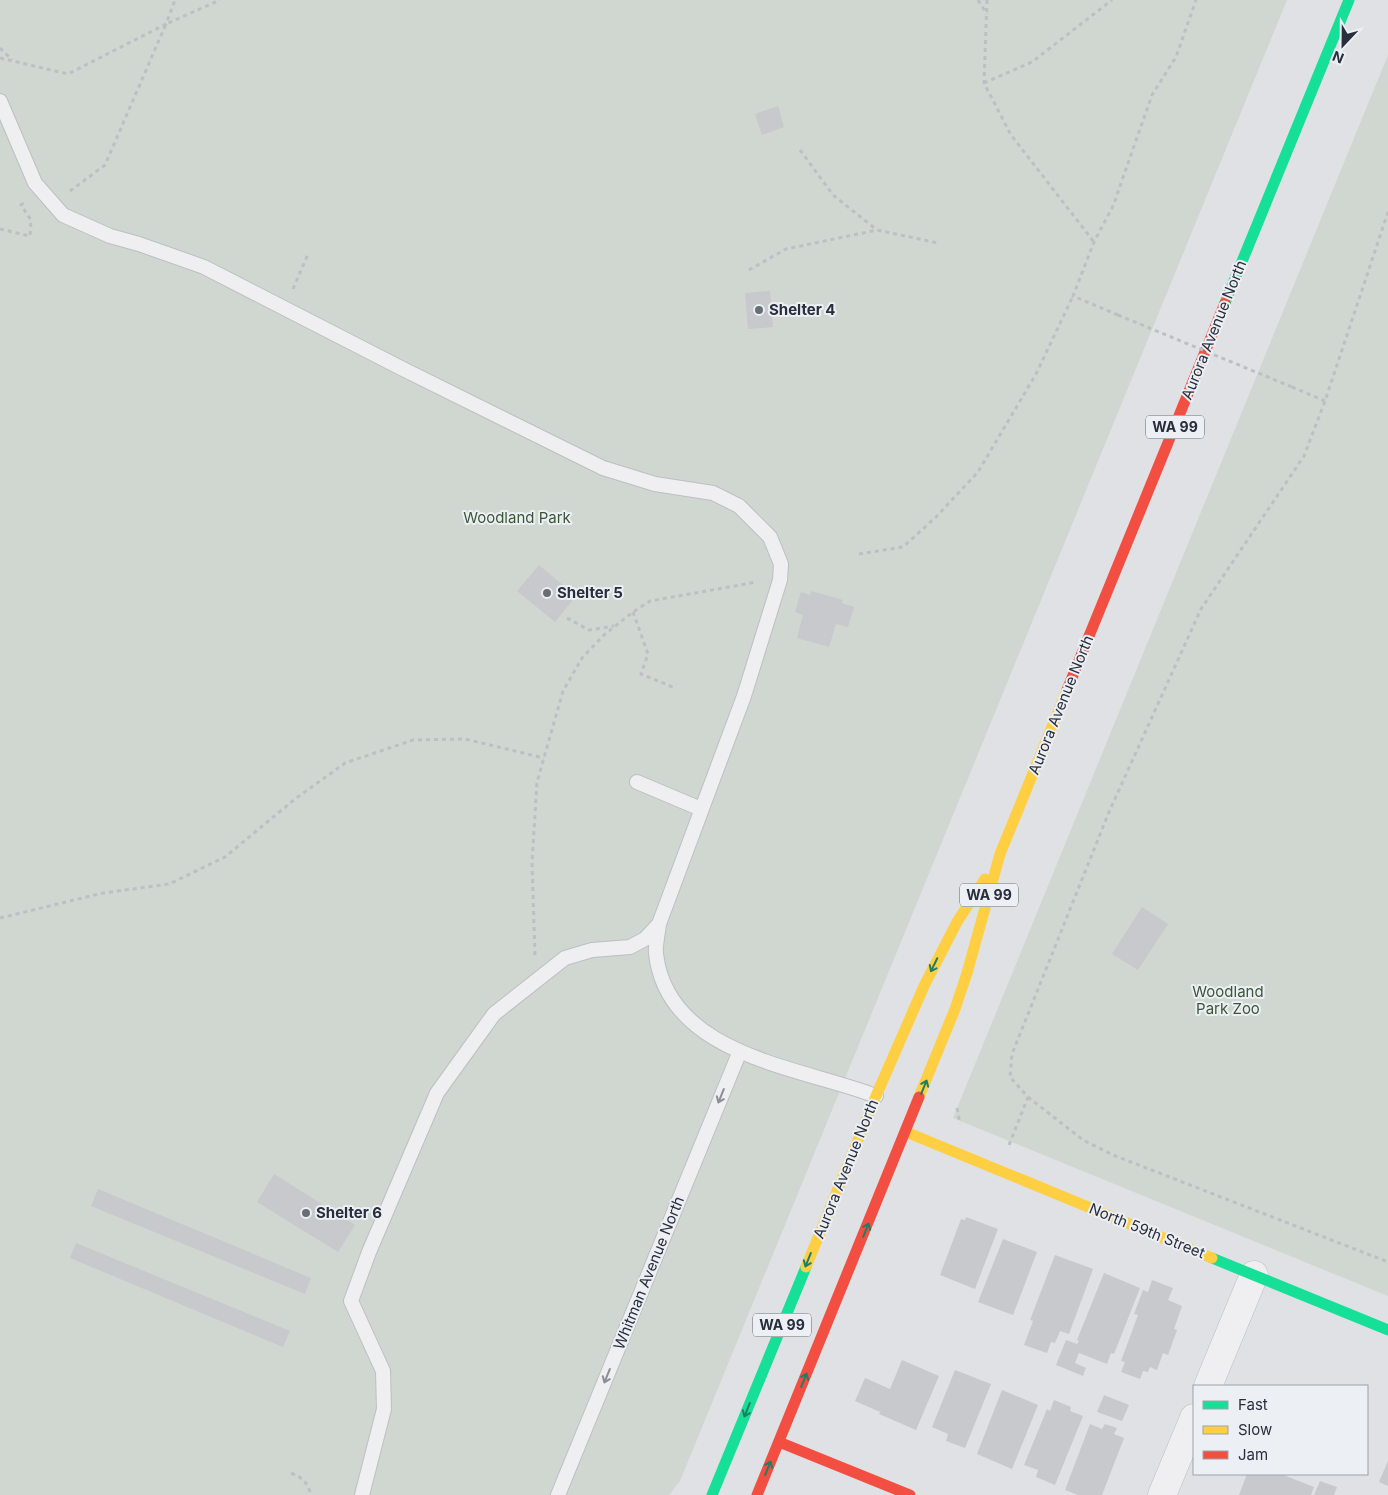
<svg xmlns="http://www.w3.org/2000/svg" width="1388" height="1495" viewBox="0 0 1388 1495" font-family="Inter,sans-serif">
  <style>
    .green { fill: #cfd7d0 }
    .building { fill: #c7c9cc }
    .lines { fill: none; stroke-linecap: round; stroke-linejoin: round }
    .lane-casing { stroke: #bdbfc2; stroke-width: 16 }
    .street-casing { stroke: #bdbfc2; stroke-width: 29 }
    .path { stroke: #bebfc4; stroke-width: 3; stroke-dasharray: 4 4; stroke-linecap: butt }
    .lane { stroke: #efeff1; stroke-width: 14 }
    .street { stroke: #efeff1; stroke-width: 28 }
    .fast { stroke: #16e098; stroke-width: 11 }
    .slow { stroke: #ffcf43; stroke-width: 11 }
    .jam { stroke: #f24e42; stroke-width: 11 }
    .path-bridge { stroke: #bebfc4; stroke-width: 3; stroke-dasharray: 4 4; stroke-linecap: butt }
    .oneway { stroke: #207e65 }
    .oneway2 { stroke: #8c8e96 }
    .poi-dot { fill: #686d76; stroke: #eceff4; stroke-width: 2 }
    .labels { text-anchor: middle; stroke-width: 4; stroke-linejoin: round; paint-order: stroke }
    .shield { fill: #eceff4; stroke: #636872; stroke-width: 1 }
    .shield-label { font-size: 14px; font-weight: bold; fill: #282e3b }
    .poi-label { font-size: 15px; font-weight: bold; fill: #282e3b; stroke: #eceff4; text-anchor: start }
    .street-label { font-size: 15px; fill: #282e3b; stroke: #eceff4 }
    .park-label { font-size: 15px; fill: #3b5636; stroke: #eceff4 }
  </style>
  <rect width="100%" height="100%" fill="#dfe1e4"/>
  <path class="green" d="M 0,0 L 1287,0 L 680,1481 L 669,1495 L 0,1495 Z
    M 1388,55 L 1388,1296 L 953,1118 Z"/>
  <path class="building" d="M 778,106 L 784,127 L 762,135 L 755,114 Z
    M 770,291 L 773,327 L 748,329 L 745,293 Z
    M 539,565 L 576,596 L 555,622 L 517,591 Z
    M 811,591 L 843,600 L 842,603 L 854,607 L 848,627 L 836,624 L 829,647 L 797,638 L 803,615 L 795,612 L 801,592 L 810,595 Z
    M 1142,907 L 1168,924 L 1138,970 L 1112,954 Z
    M 274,1174 L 355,1225 L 338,1252 L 257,1202 Z
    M 98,1189 L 311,1278 L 305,1294 L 91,1206 Z
    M 966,1217 L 998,1229 L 975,1289 L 940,1275 L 961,1219 L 965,1220 Z
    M 1003,1239 L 1037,1252 L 1013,1315 L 978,1302 Z
    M 76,1243 L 290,1331 L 283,1347 L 70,1258 Z
    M 1055,1255 L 1093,1269 L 1069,1334 L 1060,1331 L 1055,1343 L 1051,1342 L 1047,1353 L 1024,1345 L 1033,1321 L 1030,1320 Z
    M 1104,1273 L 1140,1288 L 1114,1354 L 1111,1353 L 1107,1364 L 1079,1353 L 1075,1363 L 1086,1368 L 1083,1376 L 1056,1365 L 1066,1340 L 1077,1344 L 1079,1341 L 1077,1340 Z
    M 1152,1280 L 1173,1288 L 1168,1300 L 1182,1306 L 1174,1329 L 1177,1330 L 1168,1355 L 1163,1353 L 1157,1370 L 1150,1367 L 1148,1372 L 1143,1371 L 1140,1379 L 1121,1372 L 1125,1362 L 1121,1361 L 1138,1315 L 1134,1314 L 1143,1290 L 1148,1292 Z
    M 902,1360 L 939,1376 L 916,1430 L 879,1414 L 880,1412 L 855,1401 L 865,1378 L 890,1389 Z
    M 955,1370 L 991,1384 L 965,1448 L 946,1441 L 948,1434 L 932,1427 Z
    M 1002,1390 L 1038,1405 L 1012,1469 L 977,1454 Z
    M 1104,1395 L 1129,1405 L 1122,1421 L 1097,1412 Z
    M 1054,1400 L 1071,1407 L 1070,1411 L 1083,1416 L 1055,1485 L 1036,1477 L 1038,1470 L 1024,1465 L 1047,1409 L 1050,1411 Z
    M 1090,1424 L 1102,1429 L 1105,1424 L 1117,1428 L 1114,1434 L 1124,1438 L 1102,1495 L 1078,1495 L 1065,1490 Z
    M 1388,1461 L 1388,1486 L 1379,1482 Z
    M 1247,1474 L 1281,1474 L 1314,1487 L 1311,1495 L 1239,1495 Z
    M 1320,1481 L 1337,1487 L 1334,1495 L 1314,1495 Z"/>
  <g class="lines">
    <g class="lane-casing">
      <path id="lane" d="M 0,101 L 35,183 L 63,215 L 110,236 L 139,244 L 204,267 L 403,369 L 603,468 L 655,484 L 713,493 L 739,506 L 770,537 L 781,564 L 780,580 L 744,696 L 659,924 C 658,934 655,945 656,954 C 668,1056 801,1067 876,1096
        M 637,782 L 701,809
        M 362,1495 L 384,1409 L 383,1371 L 351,1301 L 369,1252 L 437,1093 L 494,1014 L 565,958 L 592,950 L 630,947 L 645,939 L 659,924
        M 558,1495 L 740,1051"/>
    </g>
    <g class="street-casing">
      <path id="street" d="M 1208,1386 L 1254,1275
        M 1162,1495 L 1194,1418"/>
    </g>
    <path class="path" d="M 978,0 L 987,14
      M 987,0 L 984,83 L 1011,135 L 1094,242
      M 0,48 L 12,60
      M 0,58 L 68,74 L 166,24 L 175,0
      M 984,83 L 1032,62 L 1112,0
      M 800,150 L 833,195 L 877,230
      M 70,191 L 105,165 L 166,24 L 220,0
      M 0,229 L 30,236 L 31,220 L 21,205 L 25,202
      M 749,270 L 786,249 L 877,230 L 938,243
      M 293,289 L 308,254
      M 1118,315 L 1073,296 L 1094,242 L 1113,206 L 1152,95 L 1176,57 L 1196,0
      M 1292,387 L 1325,401
      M 859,554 L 903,547 L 936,517 L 978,472 L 1036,374 L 1073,296
      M 633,612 L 648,654 L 641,674 L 675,688
      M 567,618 L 589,630 L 614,626
      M 0,918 L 103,893 L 169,884 L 225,857 L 295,799 L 345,763 L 413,740 L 465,739 L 544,758
      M 535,955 L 532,863 L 537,782 L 563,691 L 582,658 L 604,635 L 633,612 L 650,601 L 757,582
      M 1028,1097 L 1083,1140 L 1113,1155 L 1388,1262
      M 957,1108 L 960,1124
      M 1009,1145 L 1028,1097 L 1010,1077 L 1012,1054 L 1109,812 L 1201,609 L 1304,456 L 1325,401 L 1388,212
      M 291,1473 C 303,1478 307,1482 311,1495"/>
    <use href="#lane" class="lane"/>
    <use href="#street" class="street"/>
    <path class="fast" d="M 1225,303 L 1349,0
      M 1212,1258 L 1388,1330
      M 712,1495 L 806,1267"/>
    <path class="slow" d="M 919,1097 L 955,1009 L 967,973 L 1000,854 L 1067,690
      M 906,1132 L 1212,1258
      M 806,1267 L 876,1096 L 924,986 L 957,922 L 985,879"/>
    <path class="jam" d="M 1067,690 L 1225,303
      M 779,1442 L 910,1495
      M 757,1495 L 919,1097"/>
    <path class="path-bridge" d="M 1118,315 L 1292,387"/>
  </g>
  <defs><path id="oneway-shaft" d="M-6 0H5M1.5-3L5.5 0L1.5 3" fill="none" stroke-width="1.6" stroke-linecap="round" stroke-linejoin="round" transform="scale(1.25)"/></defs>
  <g class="oneway">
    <use href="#oneway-shaft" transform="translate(934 965) rotate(116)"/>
    <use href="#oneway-shaft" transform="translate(924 1087) rotate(-68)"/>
    <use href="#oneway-shaft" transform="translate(866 1230) rotate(-68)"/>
    <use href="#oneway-shaft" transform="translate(808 1260) rotate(112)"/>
    <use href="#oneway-shaft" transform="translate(804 1380) rotate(-68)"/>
    <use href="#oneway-shaft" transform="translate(747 1410) rotate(112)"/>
    <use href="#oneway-shaft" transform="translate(768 1468) rotate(-68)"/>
  </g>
  <g class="oneway2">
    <use href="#oneway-shaft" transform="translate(721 1096) rotate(112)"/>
    <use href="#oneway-shaft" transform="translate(607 1376) rotate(112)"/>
  </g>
  <g class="poi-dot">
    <circle cx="759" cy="310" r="5"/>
    <circle cx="547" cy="593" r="5"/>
    <circle cx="306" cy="1213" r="5"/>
  </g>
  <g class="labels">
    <g class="shield">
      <rect x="1146" y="415.5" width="58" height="23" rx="4"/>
      <rect x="960" y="883.5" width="58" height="23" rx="4"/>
      <rect x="753" y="1313.5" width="58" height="23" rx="4"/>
    </g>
    <g class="shield-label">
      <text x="1175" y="432">WA 99</text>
      <text x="989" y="900">WA 99</text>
      <text x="782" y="1330">WA 99</text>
    </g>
    <g class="poi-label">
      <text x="769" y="315">Shelter 4</text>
      <text x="557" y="598">Shelter 5</text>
      <text x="316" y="1218">Shelter 6</text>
    </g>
    <g class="street-label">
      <text transform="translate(1214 330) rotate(-68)" y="5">Aurora Avenue North</text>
      <text transform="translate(1061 705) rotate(-68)" y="5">Aurora Avenue North</text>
      <text transform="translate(846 1169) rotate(-68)" y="5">Aurora Avenue North</text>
      <text transform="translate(1147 1231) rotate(22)" y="5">North 59th Street</text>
      <text transform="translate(649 1273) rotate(-68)" y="5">Whitman Avenue North</text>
    </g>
    <g class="park-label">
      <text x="517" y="523">Woodland Park</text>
      <text x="1228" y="997">Woodland<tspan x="1228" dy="17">Park Zoo</tspan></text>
    </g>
  </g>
  <rect x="1193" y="1385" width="175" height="90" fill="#eceff4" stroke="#9ea2aa"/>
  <rect x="1203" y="1401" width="25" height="8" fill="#16e098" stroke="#9ea2aa"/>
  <text x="1238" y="1410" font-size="15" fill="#282e3b">Fast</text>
  <rect x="1203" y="1426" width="25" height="8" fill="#ffcf43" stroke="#9ea2aa"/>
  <text x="1238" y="1435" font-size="15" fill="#282e3b">Slow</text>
  <rect x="1203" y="1451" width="25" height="8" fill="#f24e42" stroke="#9ea2aa"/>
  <text x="1238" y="1460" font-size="15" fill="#282e3b">Jam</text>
  <g transform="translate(1343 45) rotate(202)" stroke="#eceff4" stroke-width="4" paint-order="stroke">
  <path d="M0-4L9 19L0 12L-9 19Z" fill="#282e3b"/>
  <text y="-8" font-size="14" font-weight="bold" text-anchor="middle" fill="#282e3b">N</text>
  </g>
</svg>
